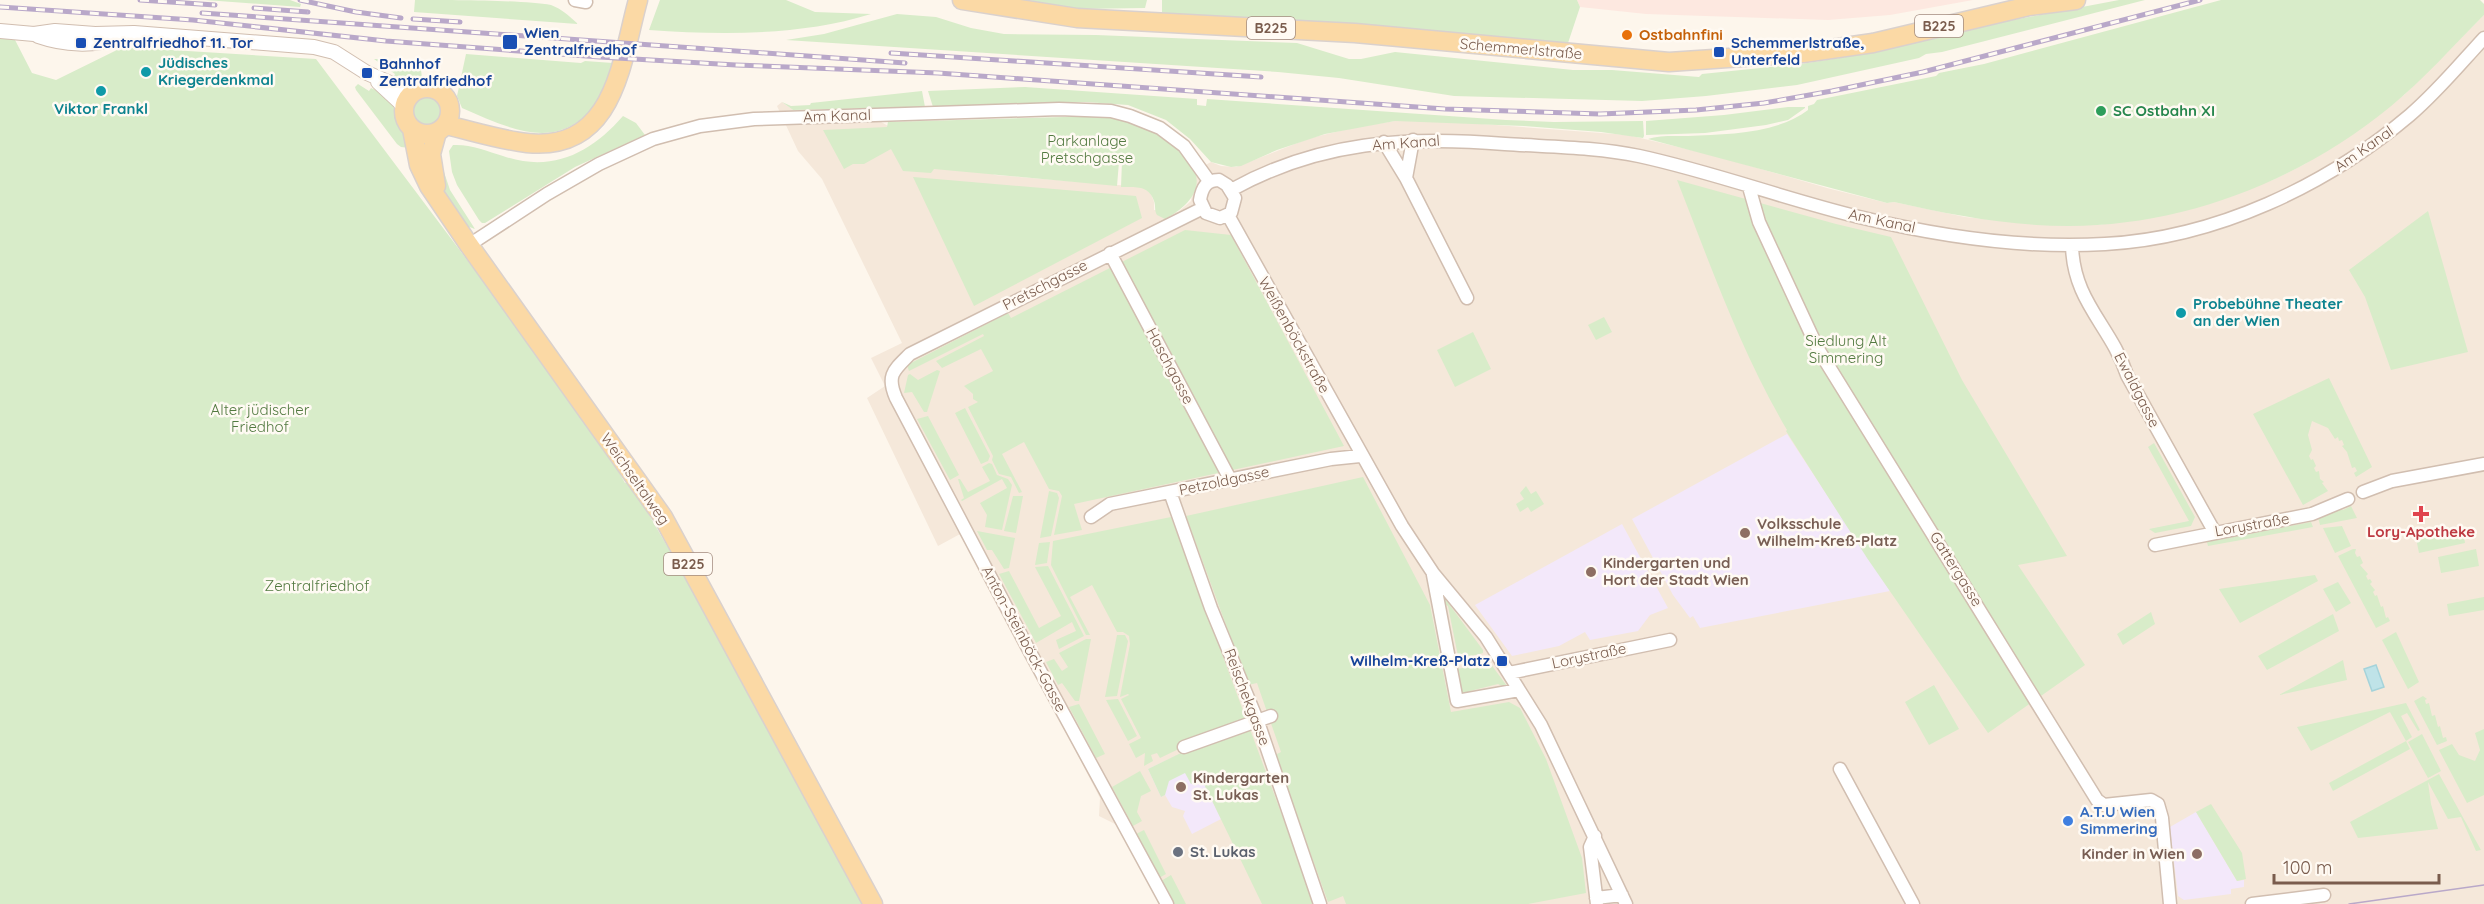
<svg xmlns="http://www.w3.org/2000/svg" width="2484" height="904" viewBox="0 0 2484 904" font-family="Quicksand,sans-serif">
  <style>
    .residential { fill: #f5e8da }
    .commercial { fill: #fde8e0 }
    .education { fill: #f3e8fa }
    .green { fill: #d8ecc9 }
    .water { fill: #bfe3e8; stroke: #a5d3da; stroke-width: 1.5 }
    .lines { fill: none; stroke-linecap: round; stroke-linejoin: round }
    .minor-casing { stroke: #d1beb0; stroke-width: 15 }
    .tertiary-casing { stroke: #d1beb0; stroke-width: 16 }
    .primary-casing { stroke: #dad1cd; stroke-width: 21 }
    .minor { stroke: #fff; stroke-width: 12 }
    .tertiary { stroke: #fff; stroke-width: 14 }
    .primary { stroke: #fbd9a5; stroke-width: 18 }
    .tram { stroke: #b9a8c9; stroke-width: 1.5 }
    .rail-casing { stroke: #b9a8c9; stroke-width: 5 }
    .rail { stroke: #fffaf3; stroke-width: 3; stroke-dasharray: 9; stroke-linecap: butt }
    .food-dot { fill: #e8710a; stroke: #fffaf3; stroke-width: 2 }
    .transit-dot { fill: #1a4fb4; stroke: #fffaf3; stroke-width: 2 }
    .culture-dot { fill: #0f9aa8; stroke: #fffaf3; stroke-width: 2 }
    .leisure-dot { fill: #2e9e5b; stroke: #fffaf3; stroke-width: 2 }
    .health-dot { fill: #e0444e; stroke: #fffaf3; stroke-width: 2 }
    .education-dot { fill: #8d6e63; stroke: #fffaf3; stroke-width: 2 }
    .shop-dot { fill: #3f7fe0; stroke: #fffaf3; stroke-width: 2 }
    .worship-dot { fill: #6b7280; stroke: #fffaf3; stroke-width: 2 }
    .labels { text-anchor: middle; stroke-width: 5; stroke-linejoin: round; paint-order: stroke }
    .shield { fill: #fffaf3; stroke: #a28b7f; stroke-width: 1.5 }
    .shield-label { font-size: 14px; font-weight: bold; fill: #7a5c4d }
    .transit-label { font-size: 15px; font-weight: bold; fill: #164399; stroke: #fffaf3; text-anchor: start }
    .food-label { font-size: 15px; font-weight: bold; fill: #c56008; stroke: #fffaf3; text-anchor: start }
    .street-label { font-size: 15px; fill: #7a5c4d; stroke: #fffaf3 }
    .culture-label { font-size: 15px; font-weight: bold; fill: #0d838f; stroke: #fffaf3; text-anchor: start }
    .leisure-label { font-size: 15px; font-weight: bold; fill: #27864d; stroke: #fffaf3; text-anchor: start }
    .park-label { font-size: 15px; fill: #537a41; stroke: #fffaf3 }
    .education-label { font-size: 15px; font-weight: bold; fill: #785e54; stroke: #fffaf3; text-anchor: start }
    .health-label { font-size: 15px; font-weight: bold; fill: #be3a42; stroke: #fffaf3 }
    .shop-label { font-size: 15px; font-weight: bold; fill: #366cbe; stroke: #fffaf3; text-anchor: start }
    .worship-label { font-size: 15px; font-weight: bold; fill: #5b616d; stroke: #fffaf3; text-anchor: start }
  </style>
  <rect width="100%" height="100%" fill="#fdf6ec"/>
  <path class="residential" d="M 2484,15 L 2484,904 L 1160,904 L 1117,825 L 1099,816 L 1100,798 L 962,533 L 938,546 L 867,398 L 885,386 L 871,358 L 902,343 L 822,179 L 798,151 L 777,106 L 782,102 L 793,110 L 859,109 L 888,126 L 995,175 L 1143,187 L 1151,194 L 1154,202 L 1154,210 L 1178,212 L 1191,201 L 1195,171 L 1211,162 L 1221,166 L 1236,167 L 1310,138 L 1357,127 L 1395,121 L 1441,121 L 1628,135 L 1716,156 L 1827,188 L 1887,203 L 1894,202 L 1965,217 L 2041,225 L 2098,225 L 2152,217 L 2273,180 L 2305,164 L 2404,95 Z"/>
  <path class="commercial" d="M 1577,0 L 1973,0 L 1890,15 L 1828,20 L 1646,14 L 1580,7 Z"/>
  <path class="education" d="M 1787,434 L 1890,591 L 1700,628 L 1693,616 L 1690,618 L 1673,595 L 1632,519 Z
    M 1622,524 L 1668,608 L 1650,615 L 1638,631 L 1590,640 L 1585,632 L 1559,646 L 1512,656 L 1475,605 Z
    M 1188,750 L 1221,819 L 1192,834 L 1183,816 L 1185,811 L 1172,807 L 1165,795 L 1161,797 L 1148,769 Z
    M 2196,812 L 2237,881 L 2244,880 L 2244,887 L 2231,889 L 2231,894 L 2184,900 L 2178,896 L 2170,827 Z"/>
  <path class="green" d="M 205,0 L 290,0 L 301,4 L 300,7 Z
    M 415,0 C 448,0 523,0 551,5 C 562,9 569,16 578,24 L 414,12 Z
    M 660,0 L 786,0 L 815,12 L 871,14 C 800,36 722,35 649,30 Z
    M 1028,0 L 1147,0 L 1145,8 L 1076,9 Z
    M 1162,0 L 1577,0 L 1580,7 L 1567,46 L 1168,17 L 1162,13 Z
    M 2119,0 L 2145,0 L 1942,52 L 1926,54 L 1919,58 L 1797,85 L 1706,96 L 1642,101 L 1454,96 L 1339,78 L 1278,72 L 786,40 L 824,34 L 897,14 L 936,17 L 971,28 L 1004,34 L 1096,35 L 1297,43 L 1349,59 L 1361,59 L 1395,52 L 1573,70 L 1612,70 L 1699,77 L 1702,74 L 1801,64 L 1871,53 L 1981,26 Z
    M 2221,0 L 2480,0 L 2484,4 L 2484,15 C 2453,46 2424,79 2390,107 C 2301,180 2185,226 2069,226 C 2010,226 1951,215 1894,202 L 1887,203 L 1648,139 C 1659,135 1676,136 1688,136 C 1728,134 1776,134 1808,110 L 1808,106 L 1814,104 L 1817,100 L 1936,76 L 1939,73 L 1984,64 Z
    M 0,37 L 14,38 L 32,73 L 56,80 L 123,47 L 316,59 L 595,430 L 625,483 L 630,482 L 750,689 L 863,904 L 0,904 Z
    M 466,54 L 581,63 L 585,61 L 613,63 C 609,74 606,88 600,98 C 561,156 511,129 462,108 L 457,96 Z
    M 374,59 L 405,59 L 405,66 L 417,66 L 421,69 L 422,79 C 411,86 404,84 394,76 L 395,74 Z
    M 358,84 L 369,91 L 371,88 L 382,93 L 396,106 L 410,148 L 401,147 L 397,144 L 356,90 L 355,87 Z
    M 1025,87 L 1197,99 L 1197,105 L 1206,106 L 1207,99 L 1506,120 L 1554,122 L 1643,121 L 1644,136 L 1643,138 L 1601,132 L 1524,126 L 1395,121 L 1325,134 L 1277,150 L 1241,166 L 1231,167 L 1211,162 L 1190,139 L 1166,120 L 1128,105 L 1086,102 L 933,107 L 928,91 Z
    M 922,91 L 925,107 L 793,110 L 782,102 L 791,106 L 810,105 L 811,103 Z
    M409 110a18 18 0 1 1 36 0a18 18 0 1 1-36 0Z
    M 1788,107 L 1805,107 L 1805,108 L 1788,120 L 1766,125 L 1705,133 L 1646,135 L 1646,121 L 1724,115 Z
    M 623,116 L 636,123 L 645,135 L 575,167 L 485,223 L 482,223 L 479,220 L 457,185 L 452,172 L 449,151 L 453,145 C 470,144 487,151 503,156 C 552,173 591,153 623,116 Z
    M 1064,117 C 1081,117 1102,114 1119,119 C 1169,130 1238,180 1165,219 L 1157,215 C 1154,210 1156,206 1154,201 C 1149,185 1135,187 1121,187 L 1122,161 L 1119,162 L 1117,186 L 934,169 L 931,173 L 903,171 L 891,149 L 864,164 L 853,164 L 844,169 L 823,130 L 887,127 L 888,122 Z
    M 441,163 L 450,190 L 475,229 L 464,225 L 441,187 Z
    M 913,177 L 1136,196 L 1142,218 L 974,306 Z
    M 1677,180 L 1836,224 L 1891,237 L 1962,380 L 2067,556 L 2018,565 L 2085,665 L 1988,733 L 1867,558 L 1786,431 L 1787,430 C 1741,352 1710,264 1677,180 Z
    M 2428,211 L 2468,352 L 2391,370 L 2365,297 L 2349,270 Z
    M 1185,230 L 1231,235 L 1344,446 L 1074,504 L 1082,530 L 1054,535 L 1062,496 L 1059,491 L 1049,489 L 1024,442 L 1002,454 L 1022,492 L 1019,493 L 1011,477 L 999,474 L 992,460 L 993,456 L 968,407 L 978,402 L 973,399 L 973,394 L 964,386 L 993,371 L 981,349 L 942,368 L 936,361 L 984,336 L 983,334 L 909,371 L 907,365 L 1008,313 L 1011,318 Z
    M 1604,317 L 1612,332 L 1596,340 L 1588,325 Z
    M 1473,332 L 1491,369 L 1455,387 L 1437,350 Z
    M 937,370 L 940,371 L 927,412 L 924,412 L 912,392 L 904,393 L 908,375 L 910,374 L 918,380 Z
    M 2329,378 L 2372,467 L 2356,477 L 2354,473 L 2357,471 L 2355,467 L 2352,468 L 2347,452 L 2342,446 L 2344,445 L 2342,440 L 2339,441 L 2338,437 L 2335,439 L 2328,428 L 2312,421 L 2308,435 L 2312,450 L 2309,456 L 2311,460 L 2313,459 L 2316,466 L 2314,468 L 2316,472 L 2319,471 L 2320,479 L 2324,482 L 2322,483 L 2328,491 L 2303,505 L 2253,414 Z
    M 965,408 L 990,456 L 988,461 L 981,464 L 955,413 Z
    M 928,416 L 959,475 L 950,480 L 917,419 Z
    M 2154,443 L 2195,517 L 2191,526 L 2155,533 L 2149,529 L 2189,521 L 2148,447 Z
    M 989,463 L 992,464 L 997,475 L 1008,479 L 1012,485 L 1002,530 L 985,527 L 987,515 L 980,503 L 1007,488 L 1002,479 L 962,501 L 961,500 L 964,498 L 958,479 L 960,479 L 968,492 L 990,481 L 982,467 Z
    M 1363,477 L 1430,605 L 1451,712 L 1509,702 L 1520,708 L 1546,759 L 1582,858 L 1586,893 L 1528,904 L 1346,904 L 1343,896 L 1328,902 L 1275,755 L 1281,752 L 1257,683 L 1248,685 L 1186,516 Z
    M 1526,486 L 1531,494 L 1536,491 L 1544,504 L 1531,512 L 1528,507 L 1520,512 L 1516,504 L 1524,499 L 1520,493 Z
    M 1049,491 L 1057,493 L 1059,498 L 1051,536 L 1040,538 Z
    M 1013,496 L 1023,496 L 1016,533 L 1004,531 Z
    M 2351,506 L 2357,518 L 2320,525 L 2318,517 L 2339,508 L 2343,510 Z
    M 1171,517 L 1315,904 L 1262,904 L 1201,778 L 1191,784 L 1185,773 L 1169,781 L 1165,795 L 1161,797 L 1148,769 L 1187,750 L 1185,746 L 1160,758 L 1157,753 L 1151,755 L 1153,761 L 1144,766 L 1145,753 L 1136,758 L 1129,744 L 1141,738 L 1121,699 L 1129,695 L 1128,694 L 1120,697 L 1130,644 L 1129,636 L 1123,632 L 1117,632 L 1092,585 L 1070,597 L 1090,635 L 1086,635 L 1051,565 L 1053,541 Z
    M 2311,522 L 2313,527 L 2208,546 L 2207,542 Z
    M 2342,526 L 2351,546 L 2335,553 L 2323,528 Z
    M 2463,529 L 2465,543 L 2419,553 L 2416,538 Z
    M 977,531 L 1015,538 L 1009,568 L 1004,569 L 992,550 L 987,550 Z
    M 1050,542 L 1047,563 L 1035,565 L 1039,543 Z
    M 2353,549 L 2356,549 L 2355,553 L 2357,557 L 2360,556 L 2363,563 L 2360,565 L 2368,574 L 2366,576 L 2368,580 L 2370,579 L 2372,582 L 2370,584 L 2375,590 L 2373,592 L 2375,596 L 2377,595 L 2381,607 L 2383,606 L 2386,618 L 2388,617 L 2390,621 L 2376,628 L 2338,556 Z
    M 2476,549 L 2479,566 L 2441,573 L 2438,557 Z
    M 1048,566 L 1084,636 L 1059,649 L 1056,640 L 1076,631 L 1072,622 L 1036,643 L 999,574 L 1009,571 L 1039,628 L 1061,616 L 1035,567 Z
    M 2315,575 L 2318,581 L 2240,623 L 2219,589 Z
    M 2338,582 L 2351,603 L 2336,612 L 2323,589 Z
    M 1443,596 L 1483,650 L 1483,653 L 1461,659 L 1458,656 L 1448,606 L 1443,603 Z
    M 2484,597 L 2484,610 L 2449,616 L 2447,604 Z
    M 2151,612 L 2155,624 L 2123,645 L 2117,634 Z
    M 2333,614 L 2339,631 L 2267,670 L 2258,656 Z
    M 2396,632 L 2419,682 L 2408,689 L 2382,640 Z
    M 1117,635 L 1125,635 L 1128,641 L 1117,696 L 1105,697 Z
    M 1086,639 L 1091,639 L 1079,701 L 1075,701 L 1062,683 L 1058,685 L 1046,662 L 1054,659 L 1062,671 L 1068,667 L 1059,653 Z
    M 2343,660 L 2347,680 L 2279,695 Z
    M 1490,663 L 1507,686 L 1504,687 L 1498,684 L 1470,691 L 1464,696 L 1461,694 L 1457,669 Z
    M 1934,685 L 1959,729 L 1929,745 L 1905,702 Z
    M 2423,696 L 2427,699 L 2425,700 L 2426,704 L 2429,703 L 2432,716 L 2435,715 L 2438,727 L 2440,726 L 2443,738 L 2446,737 L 2447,741 L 2437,745 L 2414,701 Z
    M 1118,699 L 1137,736 L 1128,741 L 1106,700 Z
    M 2406,703 L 2420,730 L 2418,731 L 2407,713 L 2401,716 L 2412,737 L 2406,741 L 2410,749 L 2333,791 L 2329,783 L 2406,741 L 2390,712 L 2311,751 L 2297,727 Z
    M 1079,704 L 1105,754 L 1096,758 L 1069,707 Z
    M 2484,729 L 2484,795 L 2467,803 L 2439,750 L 2452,744 L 2459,755 L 2475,761 L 2480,750 L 2475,733 Z
    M 2422,734 L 2441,771 L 2428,778 L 2408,742 Z
    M 1140,771 L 1151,791 L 1141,796 L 1137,812 L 1142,821 L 1133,826 L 1112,787 Z
    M 2439,774 L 2481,850 L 2476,851 L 2461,817 L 2448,819 L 2428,782 L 2431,804 L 2438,829 L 2358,838 L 2350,822 Z
    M 2211,804 L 2242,853 L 2246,879 L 2237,881 L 2196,812 Z
    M 1144,830 L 1166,874 L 1159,878 L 1136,834 Z
    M 1171,875 L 1186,904 L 1172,904 L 1161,881 Z"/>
  <path class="water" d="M 2376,665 L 2384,687 L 2372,691 L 2364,669 Z"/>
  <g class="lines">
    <g class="minor-casing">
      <path id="minor" d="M 575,0 L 586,2
        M 1384,142 L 1406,178 L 1467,298
        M 1406,178 L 1413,140
        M 1219,180 L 1227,185 L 1235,198 L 1231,213 L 1220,218 L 1206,213 L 1200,200 C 1202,188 1206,180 1219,180 Z
        M 1749,187 L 1759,222 L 1818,349 L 2097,800 L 2104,805 L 2151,800 L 2158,804 L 2162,818 L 2170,904
        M 1231,190 C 1319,141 1407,136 1505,144 C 1550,147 1595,147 1639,156 C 1713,172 1785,199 1859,217 C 1938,236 2024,249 2105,244 C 2216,238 2326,186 2410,115 C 2437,92 2460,64 2484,38
        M 1228,215 L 1402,526 L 1433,573 L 1486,637 L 1541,725 L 1626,904
        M 469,245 L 547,194 L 599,164 L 653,139 L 700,126 L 754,119 L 1059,109 L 1111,111 L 1130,116 L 1160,128 L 1184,146 L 1209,181
        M 2072,245 C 2073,302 2111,326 2127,375 L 2214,531
        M 1110,253 L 1230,479
        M 1170,492 L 1211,608 L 1258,722 L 1320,904
        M 2363,492 L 2392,481 L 2484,464
        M 1091,517 L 1110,504 L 1331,459 L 1360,456
        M 2155,545 L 2312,514 L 2348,499
        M 1433,575 L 1457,701 L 1519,690
        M 1509,673 L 1670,640
        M 1184,747 L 1271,716
        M 1840,769 L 1913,904
        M 1595,836 L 1590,847 L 1597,904
        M 1596,898 L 1622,895
        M 1167,904 L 1030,652 L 896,398 C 886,375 894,370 910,354 L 1203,208
        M 2252,904 L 2324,895"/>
    </g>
    <g class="tertiary-casing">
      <path id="tertiary" d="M 0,31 L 34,34 L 55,31 L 95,34 L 134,33 L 314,47 L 334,52 L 367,73 L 413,93
        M 38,36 C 64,45 94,47 119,37
        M 378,82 L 405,107"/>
    </g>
    <g class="primary-casing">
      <path id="primary" d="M 962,0 L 1077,18 L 1355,33 L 1669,62 L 1803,53 L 1873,43 L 2029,6 L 2076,0
        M404 111a23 23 0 1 1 46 0a23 23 0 1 1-46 0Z
        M 446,125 C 472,131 500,140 527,143 C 615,152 621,62 638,0
        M 412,129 L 419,165 L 429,186 L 469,245 L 663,517 L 873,904
        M 436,186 L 431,154 L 437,132"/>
    </g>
    <use href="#minor" class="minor"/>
    <use href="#tertiary" class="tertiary"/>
    <use href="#primary" class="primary"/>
    <path class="tram" d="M 2349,904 L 2484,885"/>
    <g class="rail-casing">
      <path id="rail" d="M 140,0 L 215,5
        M 300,0 L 356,12 L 401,18
        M 0,7 L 193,20 L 386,41 L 600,57 L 736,65 L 938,73 L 1445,109 L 1600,114 L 1696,110 L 1764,103 L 1832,91 L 1923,72 L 2200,0
        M 254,8 L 308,12
        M 202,13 L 905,63
        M 413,19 L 460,22
        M 891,53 L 1261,77"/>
    </g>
    <use href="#rail" class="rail"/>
  </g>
  <circle class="food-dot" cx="1627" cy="35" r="6"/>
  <g class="transit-dot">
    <rect x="502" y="34" width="16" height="16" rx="3"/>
    <rect x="75" y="37" width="12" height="12" rx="3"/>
    <rect x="1713" y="46" width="12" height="12" rx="3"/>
    <rect x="361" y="67" width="12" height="12" rx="3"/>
    <rect x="1496" y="655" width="12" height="12" rx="3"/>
  </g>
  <g class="culture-dot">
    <circle cx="146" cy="72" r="6"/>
    <circle cx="101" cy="91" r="6"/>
    <circle cx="2181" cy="313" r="6"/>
  </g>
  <circle class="leisure-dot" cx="2101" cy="111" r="6"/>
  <path class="health-dot" d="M2418 505h6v6h6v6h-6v6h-6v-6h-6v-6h6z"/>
  <g class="education-dot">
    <circle cx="1745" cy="533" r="6"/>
    <circle cx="1591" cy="572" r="6"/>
    <circle cx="1181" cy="787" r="6"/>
    <circle cx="2197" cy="854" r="6"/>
  </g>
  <circle class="shop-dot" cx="2068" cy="821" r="6"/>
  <circle class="worship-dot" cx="1178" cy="852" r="6"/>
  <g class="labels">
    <g class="shield">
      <rect x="1915" y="15" width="48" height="22" rx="4.5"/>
      <rect x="1247" y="17" width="48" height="22" rx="4.5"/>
      <rect x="664" y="553" width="48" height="22" rx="4.5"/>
    </g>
    <g class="shield-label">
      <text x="1939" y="31">B225</text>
      <text x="1271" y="33">B225</text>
      <text x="688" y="569">B225</text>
    </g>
    <g class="transit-label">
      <text x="524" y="38">Wien<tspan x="524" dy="17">Zentralfriedhof</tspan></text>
      <text x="93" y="48">Zentralfriedhof 11. Tor</text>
      <text x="1731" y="48">Schemmerlstraße,<tspan x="1731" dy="17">Unterfeld</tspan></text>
      <text x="379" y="69">Bahnhof<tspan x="379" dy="17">Zentralfriedhof</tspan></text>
      <text x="1490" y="666" text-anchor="end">Wilhelm-Kreß-Platz</text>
    </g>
    <g class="food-label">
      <text x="1639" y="40">Ostbahnfini</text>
    </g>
    <g class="street-label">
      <text transform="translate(1521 49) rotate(5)" y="5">Schemmerlstraße</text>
      <text transform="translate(837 116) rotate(-2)" y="5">Am Kanal</text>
      <text transform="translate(1406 143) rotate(-4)" y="5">Am Kanal</text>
      <text transform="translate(2364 149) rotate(-35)" y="5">Am Kanal</text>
      <text transform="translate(1882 221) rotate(12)" y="5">Am Kanal</text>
      <text transform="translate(1045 285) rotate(-27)" y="5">Pretschgasse</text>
      <text transform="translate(1294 335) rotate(61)" y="5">Weißenböckstraße</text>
      <text transform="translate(1170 366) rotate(62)" y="5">Haschgasse</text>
      <text transform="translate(2137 390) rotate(63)" y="5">Ewaldgasse</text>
      <text transform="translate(635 479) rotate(55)" y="5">Weichseltalweg</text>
      <text transform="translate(1224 481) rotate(-12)" y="5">Petzoldgasse</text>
      <text transform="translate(2252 525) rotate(-10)" y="5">Lorystraße</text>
      <text transform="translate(1956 569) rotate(58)" y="5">Gattergasse</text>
      <text transform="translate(1024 639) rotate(62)" y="5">Anton-Steinböck-Gasse</text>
      <text transform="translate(1589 656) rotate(-12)" y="5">Lorystraße</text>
      <text transform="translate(1247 697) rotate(69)" y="5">Reischekgasse</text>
    </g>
    <g class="culture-label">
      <text x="158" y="68">Jüdisches<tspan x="158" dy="17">Kriegerdenkmal</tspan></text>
      <text x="101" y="114" text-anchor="middle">Viktor Frankl</text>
      <text x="2193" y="309">Probebühne Theater<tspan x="2193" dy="17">an der Wien</tspan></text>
    </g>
    <g class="leisure-label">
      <text x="2113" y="116">SC Ostbahn XI</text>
    </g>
    <g class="park-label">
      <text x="1087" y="146">Parkanlage<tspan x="1087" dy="17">Pretschgasse</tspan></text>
      <text x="1846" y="346">Siedlung Alt<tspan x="1846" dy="17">Simmering</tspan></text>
      <text x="260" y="415">Alter jüdischer<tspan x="260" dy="17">Friedhof</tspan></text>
      <text x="317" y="591">Zentralfriedhof</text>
    </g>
    <g class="education-label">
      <text x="1757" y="529">Volksschule<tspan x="1757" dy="17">Wilhelm-Kreß-Platz</tspan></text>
      <text x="1603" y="568">Kindergarten und<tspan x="1603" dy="17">Hort der Stadt Wien</tspan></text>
      <text x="1193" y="783">Kindergarten<tspan x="1193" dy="17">St. Lukas</tspan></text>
      <text x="2185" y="859" text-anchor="end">Kinder in Wien</text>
    </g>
    <g class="health-label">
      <text x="2421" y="537">Lory-Apotheke</text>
    </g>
    <g class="shop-label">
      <text x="2080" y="817">A.T.U Wien<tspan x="2080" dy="17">Simmering</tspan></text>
    </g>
    <g class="worship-label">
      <text x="1190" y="857">St. Lukas</text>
    </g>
  </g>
  <path d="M2274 874v9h165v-9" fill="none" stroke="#7a5c4d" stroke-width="3"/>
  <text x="2283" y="874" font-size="18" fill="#7a5c4d" stroke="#fffaf3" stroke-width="4.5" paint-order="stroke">100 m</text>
</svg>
